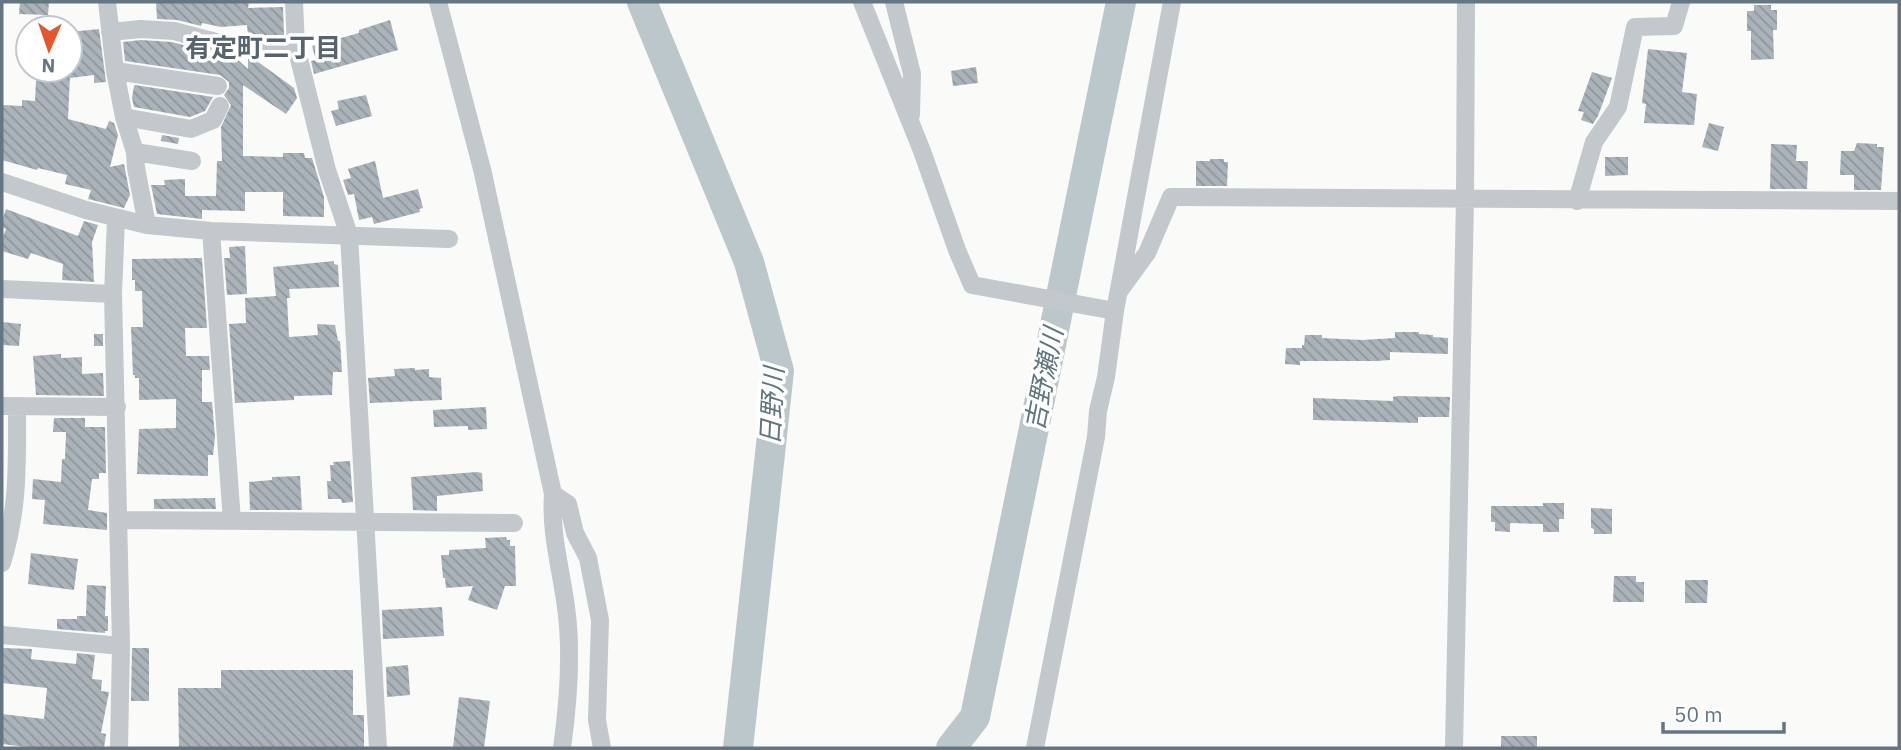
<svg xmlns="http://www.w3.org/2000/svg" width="1901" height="750" viewBox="0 0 1901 750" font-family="'IBM Plex Sans','Noto Sans JP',sans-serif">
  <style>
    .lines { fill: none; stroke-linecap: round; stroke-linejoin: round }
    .river { stroke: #bbc7cb; stroke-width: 30 }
    .building { fill: url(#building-back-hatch) }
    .minor { stroke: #c3c8cc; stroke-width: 18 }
    .labels { text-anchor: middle; stroke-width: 7; stroke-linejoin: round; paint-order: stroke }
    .neighbourhood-label { font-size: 26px; font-weight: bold; fill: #57646e; stroke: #fff }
    .water-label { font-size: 26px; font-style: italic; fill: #60757c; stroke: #fff }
  </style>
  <defs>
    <pattern id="building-back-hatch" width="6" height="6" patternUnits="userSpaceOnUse" patternTransform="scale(1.75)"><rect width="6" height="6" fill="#aab3b9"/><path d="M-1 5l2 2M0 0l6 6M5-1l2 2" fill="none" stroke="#8e969c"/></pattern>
  </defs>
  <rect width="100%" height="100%" fill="#fafaf8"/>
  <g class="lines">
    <path class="river" d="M 642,2 L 749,262 L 779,371 L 738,748
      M 951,748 L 975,717 L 1121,2"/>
  </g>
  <path class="building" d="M 20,2 L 49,2 L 48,15 L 19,14 Z
    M 156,2 L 249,2 L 248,8 L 283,7 L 284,36 L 248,36 L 247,25 L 221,27 L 202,23 L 201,26 L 177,20 L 157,19 Z
    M 1754,5 L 1771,5 L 1771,10 L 1777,10 L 1777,30 L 1773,30 L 1774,59 L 1751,60 L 1751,31 L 1747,31 L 1747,11 L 1754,11 Z
    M 390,20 L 398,50 L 314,74 L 311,61 L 316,60 L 312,46 L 359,33 L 359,30 Z
    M 99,29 L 106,82 L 94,83 L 94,75 L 70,78 L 70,75 L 68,119 L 106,129 L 109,121 L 114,123 L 118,135 L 110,167 L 124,164 L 130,195 L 124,208 L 88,199 L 91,190 L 65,184 L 67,175 L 38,168 L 37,170 L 2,160 L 2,105 L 22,106 L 22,100 L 35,101 L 36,80 L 51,81 L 50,70 L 70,70 L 70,32 Z
    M 141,40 L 172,42 L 197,49 L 196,54 L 217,58 L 219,55 L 237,59 L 248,69 L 248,59 L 254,59 L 294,88 L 297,98 L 286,114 L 243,85 L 243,156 L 283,157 L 283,153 L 304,153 L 305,158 L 312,158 L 324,197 L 324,217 L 283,216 L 283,192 L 245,192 L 245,211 L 202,210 L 202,219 L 157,214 L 151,185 L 165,185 L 164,180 L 185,179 L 185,196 L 216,196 L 217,161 L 222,161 L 221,127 L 231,105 L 224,95 L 229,88 L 229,82 L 220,75 L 125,61 L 123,42 Z
    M 1648,49 L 1687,53 L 1682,92 L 1697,94 L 1694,125 L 1644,123 L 1646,104 L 1642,103 Z
    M 976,67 L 978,83 L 953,86 L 951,71 Z
    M 1592,72 L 1612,78 L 1598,116 L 1593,124 L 1581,120 L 1584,112 L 1578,111 Z
    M 134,86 L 135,85 L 213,97 L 205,111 L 190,117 L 134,107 L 132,98 Z
    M 366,95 L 372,116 L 336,126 L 331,111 L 339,109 L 337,101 Z
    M 1709,123 L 1724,127 L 1718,151 L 1702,147 Z
    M 162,135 L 179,138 L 178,144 L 161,141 Z
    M 1857,143 L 1877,144 L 1877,147 L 1884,147 L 1881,190 L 1854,190 L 1854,175 L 1840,175 L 1841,151 L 1854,151 Z
    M 1771,144 L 1797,145 L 1796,161 L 1808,161 L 1807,189 L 1770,189 Z
    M 1605,157 L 1628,157 L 1628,175 L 1605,176 Z
    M 1210,159 L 1224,159 L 1224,162 L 1228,162 L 1227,186 L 1196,186 L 1196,161 L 1210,161 Z
    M 375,161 L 383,198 L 418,189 L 423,208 L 419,209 L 420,212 L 374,224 L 372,217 L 359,220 L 354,194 L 348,195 L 343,180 L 351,178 L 348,169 Z
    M 6,209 L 78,236 L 84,221 L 98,225 L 92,242 L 94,282 L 62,280 L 63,264 L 31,253 L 28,259 L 2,251 L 2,239 L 6,229 L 2,227 L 2,221 Z
    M 245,246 L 247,294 L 227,295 L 224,258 L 230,258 L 229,247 Z
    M 202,258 L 207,328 L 185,328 L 186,356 L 209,356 L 210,370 L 202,370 L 202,402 L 212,402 L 215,437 L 213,455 L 208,455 L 208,476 L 137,474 L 139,429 L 176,428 L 176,399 L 139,400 L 139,378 L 135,378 L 135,375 L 133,375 L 131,327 L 143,327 L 142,291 L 135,291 L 135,280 L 132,280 L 132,259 Z
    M 334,261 L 334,264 L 338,265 L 339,287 L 289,289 L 290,298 L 287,298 L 289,337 L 318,335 L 317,324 L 335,325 L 338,341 L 340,341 L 342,372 L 333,372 L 332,395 L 294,396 L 294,400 L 235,403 L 229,324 L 246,323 L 245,298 L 276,296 L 273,267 Z
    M 2,322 L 21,324 L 19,346 L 2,345 Z
    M 1395,332 L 1419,332 L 1419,334 L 1433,335 L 1433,337 L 1448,338 L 1448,354 L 1390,352 L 1390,360 L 1376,361 L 1300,361 L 1300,365 L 1285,364 L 1286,348 L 1302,348 L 1302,345 L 1304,345 L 1305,335 L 1322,335 L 1322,338 L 1362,340 L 1395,338 Z
    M 94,334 L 103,334 L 103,346 L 94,346 Z
    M 61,354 L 61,358 L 82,357 L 82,374 L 103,373 L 104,396 L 36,395 L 33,356 Z
    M 415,368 L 415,370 L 429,369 L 429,377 L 441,378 L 442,400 L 370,403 L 368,378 L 395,376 L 394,369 Z
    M 1397,396 L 1450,397 L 1449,417 L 1418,417 L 1418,423 L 1313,420 L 1313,398 L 1393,401 L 1393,397 Z
    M 486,407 L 487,429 L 468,430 L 468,426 L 434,427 L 433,410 Z
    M 54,418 L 85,418 L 85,427 L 105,427 L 106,473 L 99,473 L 99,479 L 92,479 L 88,510 L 107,513 L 107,530 L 43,524 L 45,500 L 32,499 L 33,479 L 61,482 L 62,459 L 65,459 L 66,432 L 53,432 Z
    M 350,461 L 353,502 L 342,503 L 341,499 L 328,499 L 327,481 L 331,481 L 330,465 L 334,465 L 333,462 Z
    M 477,472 L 482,473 L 483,491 L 437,496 L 437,511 L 413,510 L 411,477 Z
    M 300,476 L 302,510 L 250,510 L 249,482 L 272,480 L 272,477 Z
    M 215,498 L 216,509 L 154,509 L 154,499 Z
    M 1543,503 L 1564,503 L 1564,519 L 1559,519 L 1559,532 L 1543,532 L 1543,524 L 1510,523 L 1510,532 L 1495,531 L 1495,522 L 1491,522 L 1491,506 L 1543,506 Z
    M 1591,508 L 1612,509 L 1612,534 L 1594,534 L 1594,529 L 1591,528 Z
    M 506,537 L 507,540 L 510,540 L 510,546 L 515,546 L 515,549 L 516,586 L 505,586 L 497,610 L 468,600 L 473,586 L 446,588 L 445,578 L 443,578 L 441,555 L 449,555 L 449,550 L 486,548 L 485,538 Z
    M 31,553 L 78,559 L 74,590 L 28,584 Z
    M 1614,576 L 1636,576 L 1636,582 L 1644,582 L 1644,602 L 1613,602 Z
    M 1685,580 L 1708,580 L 1707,603 L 1685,603 Z
    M 87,585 L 106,586 L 105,616 L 108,616 L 108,631 L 105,631 L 105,633 L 57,629 L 57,619 L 77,619 L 77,616 L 86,616 Z
    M 442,607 L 444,636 L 383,639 L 382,610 Z
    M 2,648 L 32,649 L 31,659 L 76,664 L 77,653 L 95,655 L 92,679 L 102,680 L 101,691 L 109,692 L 101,733 L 106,734 L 104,748 L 35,748 L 2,744 L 2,714 L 44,719 L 47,688 L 2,683 Z
    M 132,648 L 149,648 L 149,701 L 131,701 Z
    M 408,665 L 410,695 L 387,697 L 386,667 Z
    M 221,670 L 353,670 L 353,715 L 364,715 L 364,748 L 179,748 L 178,688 L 221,688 Z
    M 459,697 L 490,701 L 484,748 L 453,747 Z
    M 1501,736 L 1537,736 L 1537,748 L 1501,748 Z"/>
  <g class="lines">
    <path class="minor" d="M 107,2 L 115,71 L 124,117 L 135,152 L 136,168 L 147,225
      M 294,2 L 296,47 L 327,170 L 349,235 L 378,748
      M 438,2 L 482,169 L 553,494 C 550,532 561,569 566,607 C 572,650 568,705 562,748
      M 862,2 L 922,151 L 957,250 L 972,285 L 1115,311
      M 894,2 L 912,74 L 911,115
      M 110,32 L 141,29 L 174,31 L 239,48 L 296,47
      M 115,71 L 218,86
      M 124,117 L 191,129 L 213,120 L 220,106
      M 135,152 L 192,161
      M 2,182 L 86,210 L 147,225 L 211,231 L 449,239
      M 1577,201 L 1594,142 L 1618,107 L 1635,27 L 1674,26 L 1681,2
      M 116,219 L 113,294 L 121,646 L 119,748
      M 211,231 L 232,521
      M 2,289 L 113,294
      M 1120,290 L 1147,253 L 1171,197 C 1414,198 1657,201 1899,201
      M 2,406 L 117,407
      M 553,494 L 568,504 L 575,533 L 588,558 L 600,620 L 597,720 L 602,748
      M 119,520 L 514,523
      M 2,563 C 19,507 17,463 17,406
      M 2,635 L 121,646
      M 1035,748 L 1096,437 L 1098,411 L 1106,377 L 1115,311 L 1172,2
      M 1454,748 L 1465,198 L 1466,2"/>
  </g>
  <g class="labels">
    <g class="neighbourhood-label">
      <text x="263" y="57">有定町二丁目</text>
    </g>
    <g class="water-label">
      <text transform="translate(1044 379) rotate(-79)" y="9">吉野瀬川</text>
      <text transform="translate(772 406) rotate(-87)" y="9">日野川</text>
    </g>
  </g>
  <rect width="1901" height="750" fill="none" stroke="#657683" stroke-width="7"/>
  <g transform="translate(49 49) rotate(182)"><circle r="33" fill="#ffffff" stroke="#c1c8cd" stroke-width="2"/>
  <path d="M0-5L12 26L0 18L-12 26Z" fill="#e4572e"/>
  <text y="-10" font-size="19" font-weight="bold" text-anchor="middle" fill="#657683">N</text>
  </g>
  <path d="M1663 722v10h121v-10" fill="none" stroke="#657683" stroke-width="3.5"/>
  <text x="1674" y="722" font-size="21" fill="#657683" stroke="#ffffff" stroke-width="5" paint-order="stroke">50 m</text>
</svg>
